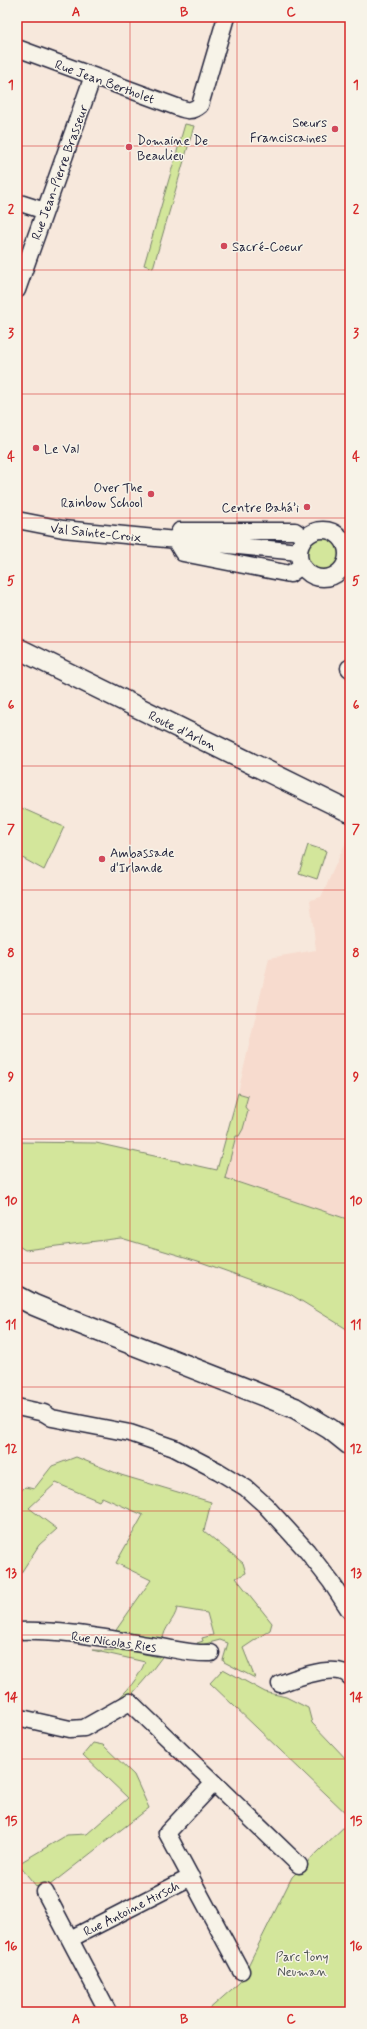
<svg xmlns="http://www.w3.org/2000/svg" width="367" height="2029" viewBox="0 0 367 2029" font-family="Mynerve,sans-serif">
  <style>
    .built { fill: #f7dbce }
    .green { fill: #d3e69b; stroke: #7a846b }
    .lines { fill: none; stroke-linecap: round; stroke-linejoin: round }
    .minor-casing { stroke: #22223b; stroke-width: 19 }
    .major-casing { stroke: #22223b; stroke-width: 23 }
    .minor { stroke: #f7f3e8; stroke-width: 16 }
    .major { stroke: #f7f3e8; stroke-width: 20 }
    .grid { fill: none; stroke: #d62828; stroke-width: 1; stroke-opacity: 0.55 }
    .poi-dot { fill: #d1495b; stroke: #f7f3e8; stroke-width: 1.5 }
    .labels { text-anchor: middle; stroke-width: 3; stroke-linejoin: round; paint-order: stroke }
    .street-label { font-size: 13px; fill: #22223b; stroke: #f7f3e8 }
    .poi-label { font-size: 13px; fill: #22223b; stroke: #f7f3e8; text-anchor: start }
    .park-label { font-size: 13px; fill: #4e5353; stroke: #f7f3e8 }
    .neatline { fill: none; stroke: #d62828; stroke-width: 1.5 }
    .grid-label { font-size: 13px; text-anchor: middle; font-weight: bold; fill: #d62828 }
  </style>
  <rect width="100%" height="100%" fill="#f7e8dc"/>
  <filter id="ink" filterUnits="userSpaceOnUse"><feTurbulence type="fractalNoise" baseFrequency=".025" numOctaves="2"/><feDisplacementMap in="SourceGraphic" scale="8" xChannelSelector="R" yChannelSelector="G"/><feConvolveMatrix kernelMatrix="1 2 1 2 8 2 1 2 1" color-interpolation-filters="sRGB"/></filter>
  <g filter="url(#ink)">
    <path class="built" d="M 350,833 L 350,1220 L 225,1178 L 236,1136 L 243,1128 L 248,1111 L 245,1107 L 248,1096 L 238,1093 L 269,958 L 316,950 L 310,900 L 321,897 Z"/>
    <path class="green" d="M 185,124 L 194,126 L 153,268 L 144,265 Z
      M304 554a18 18 0 1 1 36 0a18 18 0 1 1-36 0Z
      M 17,806 L 64,827 L 44,870 L 17,855 Z
      M 308,845 L 326,851 L 317,879 L 299,873 Z
      M 238,1093 L 248,1096 L 245,1107 L 248,1111 L 243,1129 L 239,1136 L 236,1136 L 225,1178 L 350,1220 L 350,1331 L 290,1294 L 198,1261 L 121,1238 L 25,1250 L 17,1245 L 17,1142 L 96,1143 L 217,1170 Z
      M 76,1457 L 121,1475 L 211,1502 L 204,1531 L 243,1563 L 246,1573 L 236,1578 L 272,1623 L 270,1630 L 243,1648 L 255,1678 L 224,1662 L 223,1660 L 228,1643 L 220,1640 L 198,1646 L 197,1643 L 203,1641 L 202,1638 L 213,1635 L 207,1613 L 177,1608 C 175,1620 163,1628 163,1640 L 114,1633 L 151,1580 L 116,1563 L 143,1515 L 102,1497 L 99,1501 L 56,1483 L 29,1508 L 57,1529 L 39,1545 L 17,1579 L 17,1495 L 25,1487 L 34,1489 L 52,1466 Z
      M 92,1650 L 130,1651 L 159,1657 L 162,1652 L 165,1653 L 146,1678 L 120,1708 L 114,1703 C 127,1691 138,1679 145,1662 Z
      M 223,1669 L 265,1692 L 286,1697 L 308,1708 L 312,1723 L 350,1763 L 350,1817 L 210,1683 Z
      M 93,1743 L 103,1745 L 134,1775 L 149,1808 L 41,1892 L 18,1864 L 67,1835 L 87,1834 L 128,1798 L 83,1755 Z
      M 350,1821 L 350,2012 L 206,2012 L 240,1982 L 292,1877 Z"/>
    <g class="lines">
      <g class="minor-casing">
        <path id="minor" d="M 17,48 L 177,107 C 187,111 192,112 200,105 L 226,17
          M 17,202 L 45,211
          M 17,290 L 93,76
          M 17,520 L 63,529 L 299,552
          M299 554a24 24 0 1 1 48 0a24 24 0 1 1-48 0Z
          M 301,566 L 290,574 L 183,553 L 175,540 L 180,531 L 295,531 L 305,538
          M 349,668 L 350,669
          M 17,1407 L 44,1413 L 52,1418 L 130,1433 L 174,1448 L 218,1471 L 246,1488 L 265,1505 L 307,1551 L 331,1582 L 350,1611
          M 17,1631 C 62,1629 109,1639 154,1646 C 176,1649 188,1654 211,1653
          M 280,1684 C 295,1678 338,1662 350,1677
          M 17,1717 L 70,1729 L 84,1728 L 130,1702 L 299,1865
          M 214,1783 L 167,1833 L 241,1971
          M 45,1892 L 108,2012
          M 70,1939 L 191,1877"/>
      </g>
      <g class="major-casing">
        <path id="major" d="M 17,648 L 350,812
          M 17,1296 L 34,1305 L 68,1319 L 295,1408 L 330,1429 L 350,1445"/>
      </g>
      <use href="#minor" class="minor"/>
      <use href="#major" class="major"/>
    </g>
  </g>
  <path class="grid" d="M 130,17 L 130,2012M 237,17 L 237,2012M 17,146 L 350,146M 17,270 L 350,270M 17,394 L 350,394M 17,518 L 350,518M 17,642 L 350,642M 17,766 L 350,766M 17,890 L 350,890M 17,1014 L 350,1014M 17,1139 L 350,1139M 17,1263 L 350,1263M 17,1387 L 350,1387M 17,1511 L 350,1511M 17,1635 L 350,1635M 17,1759 L 350,1759M 17,1883 L 350,1883"/>
  <g class="poi-dot">
    <circle cx="335" cy="129" r="4"/>
    <circle cx="129" cy="147" r="4"/>
    <circle cx="224" cy="246" r="4"/>
    <circle cx="36" cy="448" r="4"/>
    <circle cx="151" cy="494" r="4"/>
    <circle cx="307" cy="507" r="4"/>
    <circle cx="102" cy="859" r="4"/>
  </g>
  <g class="labels">
    <g class="street-label">
      <text transform="translate(105 81) rotate(20)" y="5">Rue Jean Bertholet</text>
      <text transform="translate(59 172) rotate(-70)" y="5">Rue Jean-Pierre Brasseur</text>
      <text transform="translate(96 532) rotate(6)" y="5">Val Sainte-Croix</text>
      <text transform="translate(183 730) rotate(26)" y="5">Route d'Arlon</text>
      <text transform="translate(114 1641) rotate(8)" y="5">Rue Nicolas Ries</text>
      <text transform="translate(131 1908) rotate(-27)" y="5">Rue Antoine Hirsch</text>
    </g>
    <g class="poi-label">
      <text x="327" y="127" text-anchor="end">Sœurs<tspan x="327" dy="15">Franciscaines</tspan></text>
      <text x="137" y="145">Domaine De<tspan x="137" dy="15">Beaulieu</tspan></text>
      <text x="232" y="251">Sacré-Coeur</text>
      <text x="44" y="453">Le Val</text>
      <text x="143" y="492" text-anchor="end">Over The<tspan x="143" dy="15">Rainbow School</tspan></text>
      <text x="299" y="512" text-anchor="end">Centre Bahá’i</text>
      <text x="110" y="857">Ambassade<tspan x="110" dy="15">d'Irlande</tspan></text>
    </g>
    <g class="park-label">
      <text x="302" y="1961">Parc Tony<tspan x="302" dy="15">Neuman</tspan></text>
    </g>
  </g>
  <rect width="367" height="2029" fill="none" stroke="#f7f3e8" stroke-width="44"/>
  <rect x="22" y="22" width="323" height="1985" class="neatline"/>
  <g class="grid-label">
    <text x="76" y="16">A</text>
    <text x="184" y="16">B</text>
    <text x="291" y="16">C</text>
    <text x="11" y="89">1</text>
    <text x="356" y="89">1</text>
    <text x="11" y="213">2</text>
    <text x="356" y="213">2</text>
    <text x="11" y="337">3</text>
    <text x="356" y="337">3</text>
    <text x="11" y="461">4</text>
    <text x="356" y="461">4</text>
    <text x="11" y="585">5</text>
    <text x="356" y="585">5</text>
    <text x="11" y="709">6</text>
    <text x="356" y="709">6</text>
    <text x="11" y="833">7</text>
    <text x="356" y="833">7</text>
    <text x="11" y="957">8</text>
    <text x="356" y="957">8</text>
    <text x="11" y="1081">9</text>
    <text x="356" y="1081">9</text>
    <text x="11" y="1205">10</text>
    <text x="356" y="1205">10</text>
    <text x="11" y="1329">11</text>
    <text x="356" y="1329">11</text>
    <text x="11" y="1453">12</text>
    <text x="356" y="1453">12</text>
    <text x="11" y="1577">13</text>
    <text x="356" y="1577">13</text>
    <text x="11" y="1701">14</text>
    <text x="356" y="1701">14</text>
    <text x="11" y="1825">15</text>
    <text x="356" y="1825">15</text>
    <text x="11" y="1950">16</text>
    <text x="356" y="1950">16</text>
    <text x="76" y="2023">A</text>
    <text x="184" y="2023">B</text>
    <text x="291" y="2023">C</text>
  </g>
</svg>
